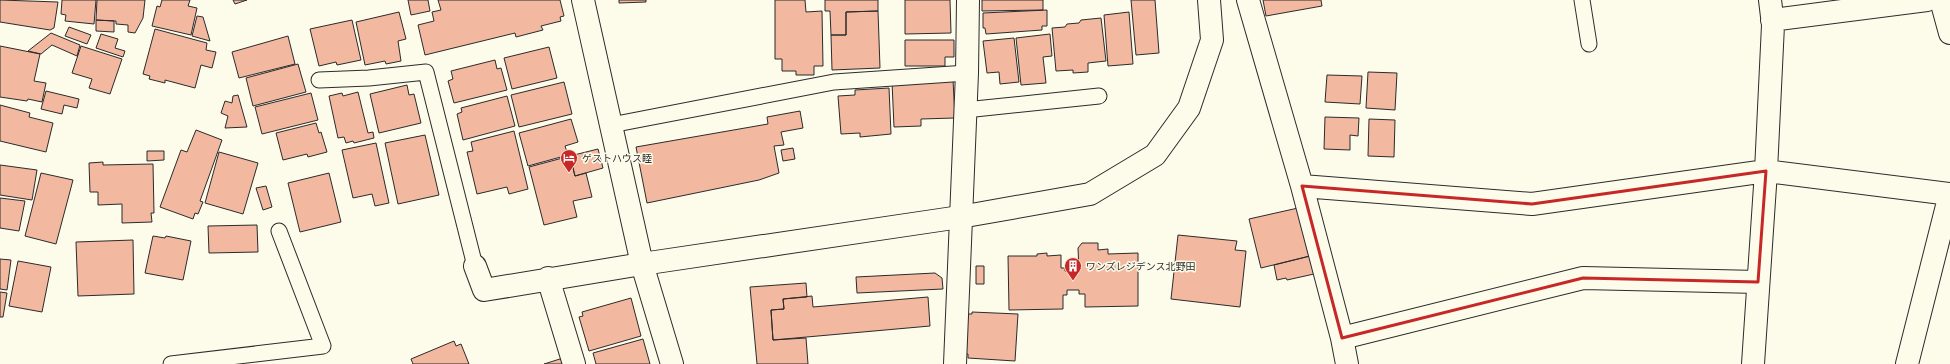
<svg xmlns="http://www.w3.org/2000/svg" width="1950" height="364" viewBox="0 0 1950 364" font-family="'Fira Sans Condensed','Noto Sans JP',sans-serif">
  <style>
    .building { fill: #f2b8a0; stroke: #2b2b2b }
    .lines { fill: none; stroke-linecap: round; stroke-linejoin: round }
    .service-casing { stroke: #2b2b2b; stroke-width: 17 }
    .minor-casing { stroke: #2b2b2b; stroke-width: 24 }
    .tertiary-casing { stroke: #2b2b2b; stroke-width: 24 }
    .service { stroke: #fdfbea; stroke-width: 15 }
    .minor { stroke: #fdfbea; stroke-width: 22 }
    .tertiary { stroke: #fdfbea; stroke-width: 22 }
    .marked { fill: none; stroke: #c62828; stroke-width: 3; stroke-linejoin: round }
    .labels { text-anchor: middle; stroke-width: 3; stroke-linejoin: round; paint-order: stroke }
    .poi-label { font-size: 10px; fill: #2b2b2b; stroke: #fdfbea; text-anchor: start }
  </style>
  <rect width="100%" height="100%" fill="#fdfbea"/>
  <path class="building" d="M 0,0 L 58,2 L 54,28 L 50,30 L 0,22 Z
    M 62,0 L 96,0 L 94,24 L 65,21 L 66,15 L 61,14 Z
    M 97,0 L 145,0 L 143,18 L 135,33 L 128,32 L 128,25 L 116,24 L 116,21 L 96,20 Z
    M 162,0 L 190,0 L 188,6 L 197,8 L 191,35 L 152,26 L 157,6 L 160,7 Z
    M 233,0 L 247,0 L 235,4 Z
    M 408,0 L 428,0 L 430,11 L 411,15 Z
    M 438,0 L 560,0 L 564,16 L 560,17 L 561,21 L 541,26 L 543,30 L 516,37 L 515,33 L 425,55 L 418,25 L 434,21 L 432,12 L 441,10 Z
    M 619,0 L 646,0 L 646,2 L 619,3 Z
    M 775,0 L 805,0 L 806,12 L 822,11 L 823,66 L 814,66 L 814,75 L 796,75 L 796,71 L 782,71 L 782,59 L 775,59 Z
    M 825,0 L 878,0 L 878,11 L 846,12 L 846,35 L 831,35 L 830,11 L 825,11 Z
    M 905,0 L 950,0 L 951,33 L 905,34 Z
    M 982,0 L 1043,0 L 1043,10 L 982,11 Z
    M 1131,0 L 1155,0 L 1159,53 L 1136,55 Z
    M 1263,0 L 1321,0 L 1322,6 L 1266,16 Z
    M 1047,10 L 1047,26 L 1042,26 L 1042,30 L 986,34 L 985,28 L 983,28 L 983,13 Z
    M 878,11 L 880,68 L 832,70 L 831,35 L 846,35 L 846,12 Z
    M 399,12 L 406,39 L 398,41 L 401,61 L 386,64 L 385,61 L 365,65 L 356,22 Z
    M 1129,12 L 1133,64 L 1108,66 L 1104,15 Z
    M 197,16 L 203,17 L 210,41 L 192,36 Z
    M 1101,18 L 1106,61 L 1088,63 L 1088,72 L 1073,73 L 1073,70 L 1056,71 L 1052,28 L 1065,27 L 1067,24 L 1079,23 L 1081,20 Z
    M 96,20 L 114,21 L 114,32 L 96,31 Z
    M 352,20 L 361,60 L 337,65 L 336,62 L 319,66 L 310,29 Z
    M 69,27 L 91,35 L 87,44 L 65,36 Z
    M 155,29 L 207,43 L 206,50 L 216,52 L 212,68 L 201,65 L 195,88 L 165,80 L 165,83 L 149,79 L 150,76 L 143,74 Z
    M 51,33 L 80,45 L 77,56 L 52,45 L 41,54 L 28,51 Z
    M 101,34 L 118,39 L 115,48 L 125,51 L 123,57 L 96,48 Z
    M 1050,34 L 1052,56 L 1043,57 L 1046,83 L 1021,85 L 1016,38 Z
    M 288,36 L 295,64 L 239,78 L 232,52 Z
    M 1014,38 L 1019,82 L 1000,84 L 999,72 L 987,73 L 983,41 Z
    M 905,40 L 954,40 L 954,57 L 945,57 L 945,66 L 905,66 Z
    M 0,46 L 40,54 L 34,81 L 46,83 L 42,102 L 28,99 L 27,101 L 0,97 Z
    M 81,46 L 122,59 L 110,94 L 89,88 L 92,79 L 72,73 Z
    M 549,47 L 557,78 L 512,89 L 504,58 Z
    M 495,60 L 497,69 L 501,68 L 507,90 L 454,103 L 448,81 L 453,79 L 451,71 Z
    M 298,64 L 306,92 L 253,106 L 246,78 Z
    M 1368,72 L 1397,73 L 1395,110 L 1366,108 Z
    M 1327,75 L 1362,76 L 1360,104 L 1325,102 Z
    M 953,80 L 955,118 L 921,119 L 921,126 L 894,127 L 892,82 Z
    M 564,82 L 572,114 L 519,127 L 511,95 Z
    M 407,85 L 409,95 L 414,94 L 421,123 L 379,133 L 370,94 Z
    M 889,88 L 891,134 L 860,137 L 860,133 L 841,134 L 838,96 L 855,95 L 855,90 Z
    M 46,91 L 79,99 L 77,108 L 64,105 L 62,114 L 41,109 Z
    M 358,92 L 368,133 L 373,132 L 374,138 L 354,143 L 353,141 L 346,143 L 344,137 L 338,138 L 329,96 L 342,93 L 343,96 Z
    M 311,93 L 318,120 L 262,134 L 255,107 Z
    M 238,95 L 247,127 L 225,128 L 228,116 L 221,113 L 225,101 L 232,103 L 233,96 Z
    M 507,96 L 515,126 L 463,140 L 457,114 L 462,112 L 461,108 Z
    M 0,105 L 30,113 L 29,117 L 53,123 L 46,152 L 0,141 Z
    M 800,111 L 803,128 L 781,132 L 784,145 L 774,146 L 779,173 L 759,180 L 647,203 L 636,147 L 768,124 L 767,117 Z
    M 1325,117 L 1359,118 L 1358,136 L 1350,135 L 1350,150 L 1324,149 Z
    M 571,119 L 578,142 L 565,146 L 568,155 L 528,166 L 519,133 Z
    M 1369,119 L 1395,120 L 1394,157 L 1368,156 Z
    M 316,123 L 319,133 L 321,132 L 327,152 L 308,157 L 307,154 L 283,160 L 276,133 Z
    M 196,130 L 222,140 L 200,201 L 203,202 L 198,214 L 195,213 L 193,219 L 160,207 L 181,150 L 187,152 Z
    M 514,131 L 528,189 L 509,194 L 507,187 L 477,194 L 467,152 L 473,151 L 471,142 Z
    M 425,135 L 439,195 L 398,204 L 385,143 Z
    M 376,143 L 389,203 L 375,206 L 372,194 L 353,198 L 342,150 Z
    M 793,148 L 795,159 L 783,161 L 781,150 Z
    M 598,149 L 603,168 L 575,176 L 570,156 Z
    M 147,151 L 164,151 L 164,160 L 147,161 Z
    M 219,152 L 258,163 L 243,214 L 205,203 Z
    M 570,156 L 575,176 L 586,173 L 592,197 L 573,201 L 577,217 L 544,225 L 529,167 Z
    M 103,162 L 103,165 L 153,164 L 154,213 L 151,213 L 152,222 L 122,223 L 122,204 L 98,205 L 98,192 L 90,192 L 89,163 Z
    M 0,165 L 37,170 L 32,200 L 0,195 Z
    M 41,173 L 73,180 L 56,244 L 25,236 Z
    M 329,173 L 341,222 L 300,232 L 288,183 Z
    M 266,186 L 272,207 L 263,210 L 256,188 Z
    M 0,198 L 25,201 L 19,231 L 0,228 Z
    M 1298,208 L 1310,256 L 1261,268 L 1249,219 Z
    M 257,225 L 258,252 L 209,253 L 208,226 Z
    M 1178,235 L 1237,241 L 1235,250 L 1246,251 L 1240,307 L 1171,299 Z
    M 153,236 L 165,238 L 166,236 L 191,241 L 183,280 L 145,273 Z
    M 133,240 L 134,294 L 78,296 L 76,242 Z
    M 1082,243 L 1098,243 L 1098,250 L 1108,249 L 1108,254 L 1138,253 L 1138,306 L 1085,307 L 1085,294 L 1079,294 L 1079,290 L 1067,290 L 1067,295 L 1063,295 L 1063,309 L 1009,310 L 1008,256 L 1037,256 L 1037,254 L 1047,253 L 1047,256 L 1061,255 L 1061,268 L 1065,268 L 1065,271 L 1079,271 L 1078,248 Z
    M 1310,256 L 1314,274 L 1287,280 L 1286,278 L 1277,280 L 1274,265 Z
    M 0,259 L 11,260 L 7,290 L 0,289 Z
    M 18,261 L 51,267 L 42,312 L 9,306 Z
    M 976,266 L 984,266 L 984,284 L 976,284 Z
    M 935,273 L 942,278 L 943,289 L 857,293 L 856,277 Z
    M 806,283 L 807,297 L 783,299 L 784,309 L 771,310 L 773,340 L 806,338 L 808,364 L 757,364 L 750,287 Z
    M 0,292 L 7,293 L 3,317 L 0,317 Z
    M 812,296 L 813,307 L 928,297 L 930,326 L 773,340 L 771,310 L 784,309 L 783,299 Z
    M 631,298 L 641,336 L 589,351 L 579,317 L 583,316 L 582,312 Z
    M 972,312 L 1018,314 L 1015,361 L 968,358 L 968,354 L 965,354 L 968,314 L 972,314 Z
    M 643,339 L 650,364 L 596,364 L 593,353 Z
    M 454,341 L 456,346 L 461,344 L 469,364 L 413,364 L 411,359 Z
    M 563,358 L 565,364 L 544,364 Z"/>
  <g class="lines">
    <g class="service-casing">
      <path id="service" d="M 1582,0 L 1589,44
        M 319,80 L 369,78 L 426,72 L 475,266
        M 965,110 L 1099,96
        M 611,125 L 834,82 L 967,73
        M 171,364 L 323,346 L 279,231"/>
    </g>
    <g class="minor-casing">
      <path id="minor" d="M 1248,0 L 1302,186 L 1342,338 L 1347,364
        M 1941,0 L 1950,33
        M 1772,20 L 1927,0
        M 1302,186 L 1532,204 L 1766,171 L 1950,194
        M 475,266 L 484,290 L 642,264
        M 548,278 L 574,364
        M 1342,338 L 1583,278 L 1758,282
        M 955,364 L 967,73 L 968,0
        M 1753,364 L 1766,171 L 1773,25 L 1770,0
        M 1907,364 L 1950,194"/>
    </g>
    <g class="tertiary-casing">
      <path id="tertiary" d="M 583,0 L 642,264 L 672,364
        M 642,264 L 960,217 L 1090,194 L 1155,155 L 1189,108 L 1212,40 L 1209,0"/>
    </g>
    <use href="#service" class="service"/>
    <use href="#minor" class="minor"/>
    <use href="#tertiary" class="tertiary"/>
  </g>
  <path class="marked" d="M 1766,171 L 1758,282 L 1583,278 L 1342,338 L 1302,186 L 1532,204 Z"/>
  <defs>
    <g id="hotel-pin" transform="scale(0.9)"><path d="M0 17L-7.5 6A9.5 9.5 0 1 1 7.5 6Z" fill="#c62828" stroke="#fdfbea"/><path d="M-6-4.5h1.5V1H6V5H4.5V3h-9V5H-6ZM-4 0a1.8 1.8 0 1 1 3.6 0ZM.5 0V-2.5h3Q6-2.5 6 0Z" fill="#fff"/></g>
    <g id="building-pin" transform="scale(0.9)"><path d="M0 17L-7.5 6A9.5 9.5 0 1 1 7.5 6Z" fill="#c62828" stroke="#fdfbea"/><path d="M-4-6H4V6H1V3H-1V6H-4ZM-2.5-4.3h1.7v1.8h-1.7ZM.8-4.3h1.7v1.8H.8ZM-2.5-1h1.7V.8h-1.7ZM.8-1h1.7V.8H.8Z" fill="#fff"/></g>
  </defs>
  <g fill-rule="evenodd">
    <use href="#hotel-pin" x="569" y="158"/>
    <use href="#building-pin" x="1073" y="266"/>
  </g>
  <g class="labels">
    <g class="poi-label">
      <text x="582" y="162">ゲストハウス睦</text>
      <text x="1086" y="270">ワンズレジデンス北野田</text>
    </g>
  </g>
</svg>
